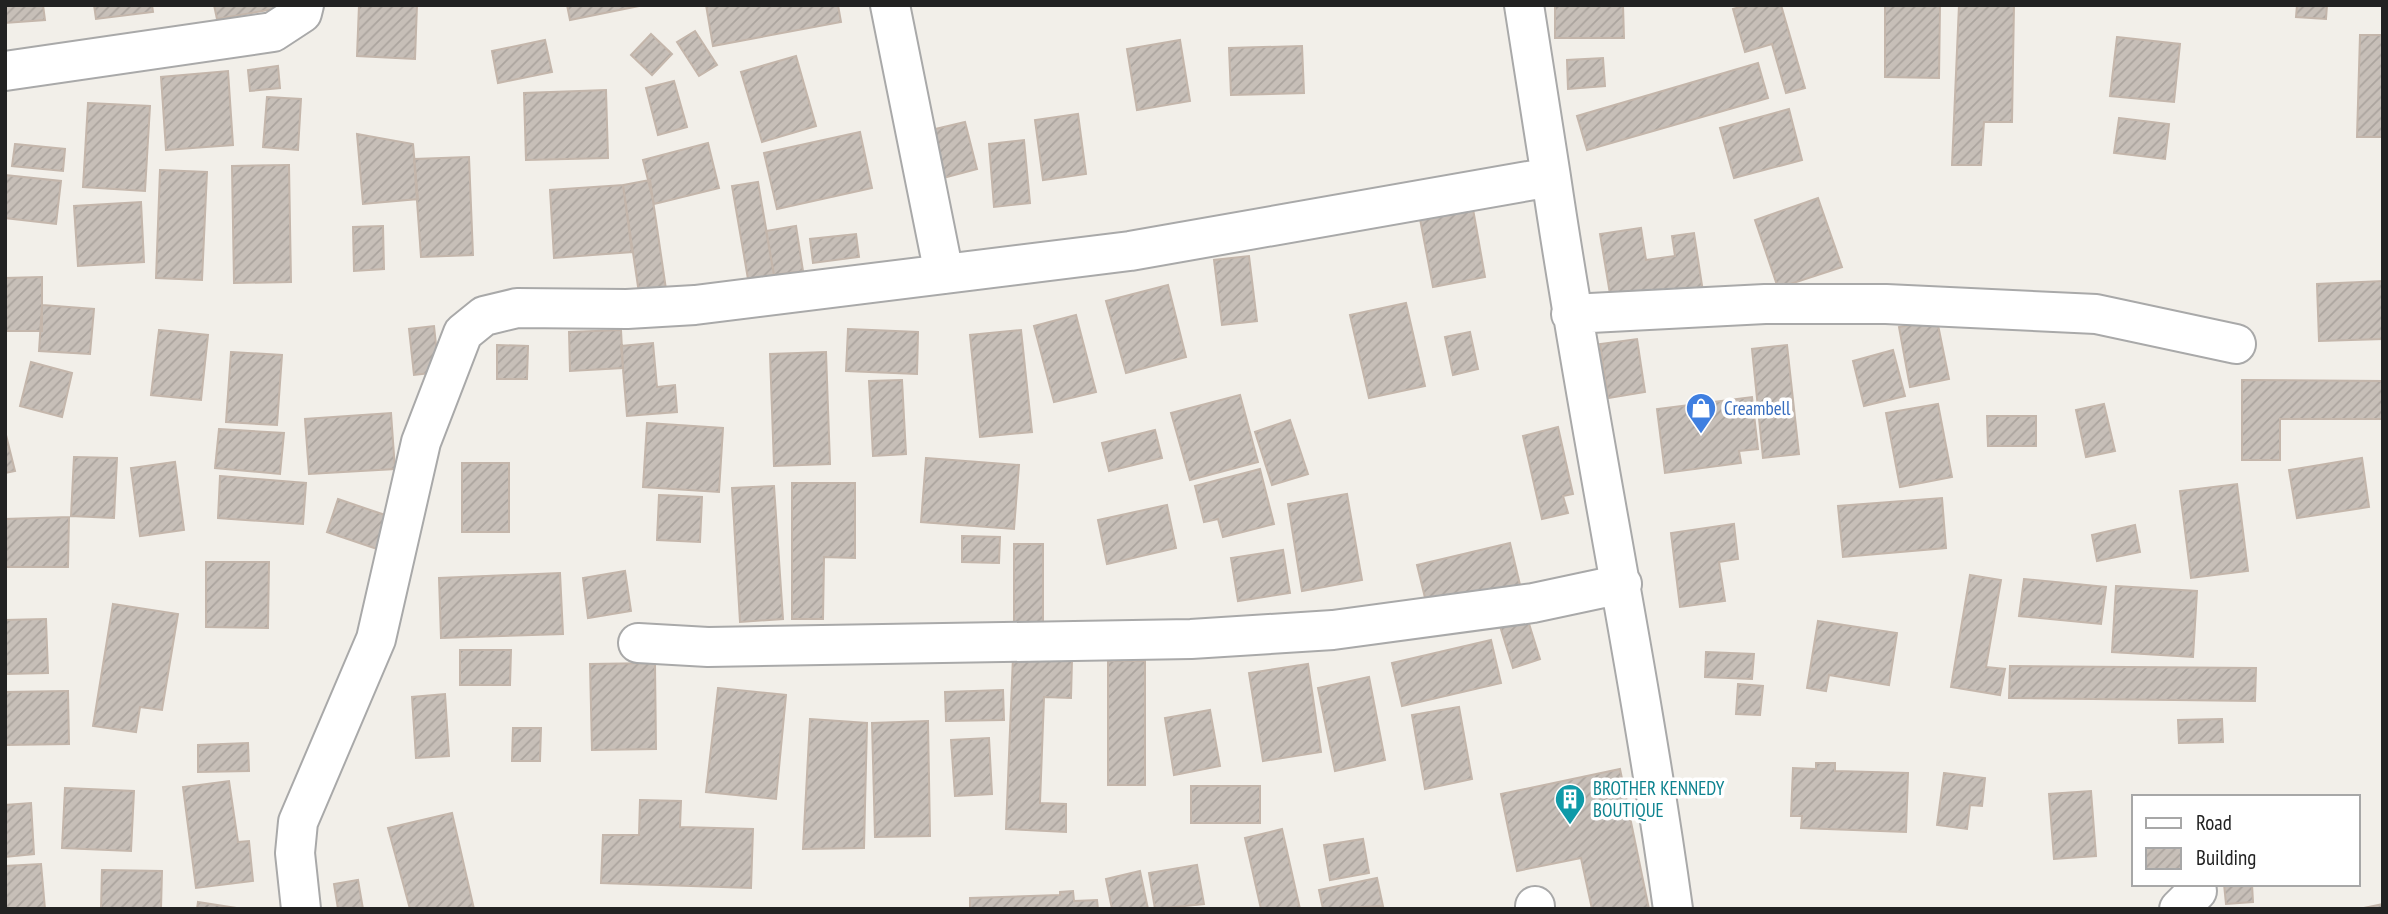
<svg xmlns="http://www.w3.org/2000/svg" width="2388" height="914" viewBox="0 0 2388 914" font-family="'PT Sans Narrow',sans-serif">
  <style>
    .building { fill: url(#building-hatch); stroke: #c4b6ab; stroke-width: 2 }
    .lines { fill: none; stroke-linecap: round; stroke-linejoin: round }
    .minor-casing { stroke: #a9a9a9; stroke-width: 42 }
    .minor { stroke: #fff; stroke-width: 38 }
    .labels { text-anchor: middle; stroke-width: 7; stroke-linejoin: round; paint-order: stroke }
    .shop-label { font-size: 19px; fill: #366cbe; stroke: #fff; text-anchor: start }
    .culture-label { font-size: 19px; fill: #0d838f; stroke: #fff; text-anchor: start }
  </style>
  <defs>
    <pattern id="building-hatch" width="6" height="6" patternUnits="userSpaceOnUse" patternTransform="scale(1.75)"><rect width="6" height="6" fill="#c7bfb8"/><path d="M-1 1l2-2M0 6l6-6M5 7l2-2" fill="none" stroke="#aba49e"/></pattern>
  </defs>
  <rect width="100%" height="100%" fill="#f2efe9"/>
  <path class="building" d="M 5,5 L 43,5 L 45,20 L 5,23 Z
    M 94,5 L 152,5 L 153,12 L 96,19 Z
    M 214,5 L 273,5 L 274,9 L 217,19 Z
    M 359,5 L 417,5 L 415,59 L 357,56 Z
    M 567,5 L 644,5 L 570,20 Z
    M 706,5 L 838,5 L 841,22 L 713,46 Z
    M 1555,5 L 1623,5 L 1624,38 L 1555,38 Z
    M 1747,5 L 1781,5 L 1805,88 L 1786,93 L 1772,44 L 1745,52 L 1733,9 Z
    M 1885,5 L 1940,5 L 1939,78 L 1885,77 Z
    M 1959,5 L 2014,5 L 2012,122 L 1984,122 L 1981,165 L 1952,165 Z
    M 2297,5 L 2327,5 L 2326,19 L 2296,17 Z
    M 695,31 L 717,65 L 699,76 L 677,42 Z
    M 651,34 L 672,54 L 652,75 L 631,55 Z
    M 2360,35 L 2383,35 L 2383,137 L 2357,137 Z
    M 2117,37 L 2180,44 L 2174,102 L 2110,96 Z
    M 545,40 L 552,72 L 498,83 L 492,51 Z
    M 1180,40 L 1190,101 L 1137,110 L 1127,49 Z
    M 1302,46 L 1304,93 L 1231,95 L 1229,48 Z
    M 796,56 L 816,126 L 762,142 L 741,72 Z
    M 1603,58 L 1605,86 L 1568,89 L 1567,60 Z
    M 1758,63 L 1768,98 L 1587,150 L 1577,116 Z
    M 278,66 L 280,88 L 250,91 L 248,70 Z
    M 228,71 L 233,145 L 166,150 L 161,77 Z
    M 674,81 L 687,127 L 658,135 L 646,88 Z
    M 606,90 L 608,158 L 526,160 L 524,93 Z
    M 267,97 L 301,99 L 298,150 L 263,147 Z
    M 88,103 L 150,106 L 145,191 L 83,187 Z
    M 1789,109 L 1802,160 L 1734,178 L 1720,128 Z
    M 1078,114 L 1086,174 L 1043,180 L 1035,120 Z
    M 2119,118 L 2169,124 L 2165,159 L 2114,153 Z
    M 965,122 L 977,169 L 943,178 L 931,130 Z
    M 860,132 L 872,188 L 777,209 L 764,153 Z
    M 357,134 L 413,144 L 418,199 L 363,204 Z
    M 1024,140 L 1030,203 L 994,207 L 989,144 Z
    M 708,143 L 719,188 L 654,204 L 643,160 Z
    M 15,144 L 65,149 L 63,171 L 12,166 Z
    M 469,157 L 473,255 L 421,257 L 414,159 Z
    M 289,165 L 291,282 L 234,283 L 232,166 Z
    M 160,170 L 207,172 L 202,280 L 156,278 Z
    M 5,175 L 61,181 L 56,224 L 5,218 Z
    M 650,180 L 667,296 L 640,300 L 623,185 Z
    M 758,182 L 774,275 L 748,279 L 732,186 Z
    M 623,185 L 632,252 L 554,258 L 550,190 Z
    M 1818,198 L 1842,267 L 1778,288 L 1755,220 Z
    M 141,202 L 144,262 L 78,266 L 74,206 Z
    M 1473,209 L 1485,277 L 1433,287 L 1420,219 Z
    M 383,226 L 384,269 L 354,271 L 353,227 Z
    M 796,226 L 803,271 L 774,275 L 766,231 Z
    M 1641,228 L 1646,260 L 1675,256 L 1672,236 L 1694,233 L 1703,292 L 1612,306 L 1600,234 Z
    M 856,234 L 859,257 L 813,263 L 810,239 Z
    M 1249,256 L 1257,321 L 1222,325 L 1214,260 Z
    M 42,277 L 42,331 L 5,331 L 5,278 Z
    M 2383,281 L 2383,339 L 2319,341 L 2317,284 Z
    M 1168,285 L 1186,357 L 1126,373 L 1106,301 Z
    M 1406,303 L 1425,386 L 1369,398 L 1350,315 Z
    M 42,305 L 94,309 L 90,354 L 39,351 Z
    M 1076,315 L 1096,392 L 1054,402 L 1034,326 Z
    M 1937,320 L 1949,379 L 1910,387 L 1899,327 Z
    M 434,326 L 439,372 L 414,375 L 409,329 Z
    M 848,329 L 918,332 L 917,374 L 846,371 Z
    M 159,330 L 208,335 L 201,400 L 151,395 Z
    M 621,330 L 623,368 L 570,371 L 569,332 Z
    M 1021,330 L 1032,432 L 980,437 L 970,335 Z
    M 1470,332 L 1478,369 L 1453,375 L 1445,337 Z
    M 1637,339 L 1645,392 L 1608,398 L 1600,344 Z
    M 653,343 L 657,387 L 675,385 L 677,412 L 627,416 L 621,346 Z
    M 497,345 L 528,346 L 527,379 L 497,379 Z
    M 1787,345 L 1799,454 L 1763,458 L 1752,349 Z
    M 1893,350 L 1905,396 L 1864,406 L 1853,361 Z
    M 231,352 L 282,355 L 277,425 L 226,422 Z
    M 826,352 L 830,464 L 774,466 L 770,354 Z
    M 31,362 L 72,373 L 62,417 L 20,406 Z
    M 902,380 L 906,454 L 873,456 L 869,381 Z
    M 2242,380 L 2383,381 L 2383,419 L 2280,419 L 2280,460 L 2242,460 Z
    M 1240,395 L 1258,462 L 1190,480 L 1171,413 Z
    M 1752,397 L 1758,449 L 1739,451 L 1741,463 L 1665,473 L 1657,409 Z
    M 1938,404 L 1952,477 L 1900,487 L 1886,413 Z
    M 2104,404 L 2115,451 L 2086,457 L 2076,410 Z
    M 391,413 L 395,469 L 309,474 L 305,419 Z
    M 1987,416 L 2036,416 L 2036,446 L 1988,446 Z
    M 1290,420 L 1308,474 L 1272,485 L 1255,432 Z
    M 647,423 L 723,428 L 719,492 L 643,487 Z
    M 1558,427 L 1573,494 L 1563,496 L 1568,513 L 1542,519 L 1523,436 Z
    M 219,429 L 284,433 L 280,474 L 215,468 Z
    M 1155,430 L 1162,458 L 1109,471 L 1102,443 Z
    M 5,431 L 15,471 L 5,473 Z
    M 74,457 L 117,458 L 114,518 L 71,516 Z
    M 926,458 L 1019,465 L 1014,529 L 921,522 Z
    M 2362,458 L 2369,507 L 2297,518 L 2289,470 Z
    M 175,462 L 184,530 L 140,536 L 131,468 Z
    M 462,463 L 509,463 L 509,532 L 462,532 Z
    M 1260,469 L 1274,524 L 1223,537 L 1218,519 L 1204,522 L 1195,486 Z
    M 220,476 L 306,483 L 303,524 L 218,518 Z
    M 792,483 L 855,483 L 855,558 L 824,557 L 823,619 L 792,619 Z
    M 2237,484 L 2248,571 L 2191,578 L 2180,491 Z
    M 774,486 L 783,619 L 740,622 L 732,488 Z
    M 1347,494 L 1362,580 L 1302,591 L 1288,504 Z
    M 659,495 L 702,497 L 700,542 L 657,540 Z
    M 1942,498 L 1946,548 L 1843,557 L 1838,506 Z
    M 338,499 L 388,516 L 377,549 L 327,532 Z
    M 1167,505 L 1176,548 L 1107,564 L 1098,520 Z
    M 69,517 L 68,567 L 5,567 L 5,519 Z
    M 1734,524 L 1738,559 L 1719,562 L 1725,601 L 1680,607 L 1671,533 Z
    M 2135,525 L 2140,552 L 2097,561 L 2092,535 Z
    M 962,536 L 1000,537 L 999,563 L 962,562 Z
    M 1510,543 L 1521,589 L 1428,610 L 1417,565 Z
    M 1014,544 L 1043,544 L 1043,628 L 1014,628 Z
    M 1283,550 L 1290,593 L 1238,601 L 1231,558 Z
    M 206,562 L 269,562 L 268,628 L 206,627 Z
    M 625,571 L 631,611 L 588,618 L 583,578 Z
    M 560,573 L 563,634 L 441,638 L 439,578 Z
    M 1970,575 L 2001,580 L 1986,667 L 2005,669 L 2000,695 L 1951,687 Z
    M 2024,579 L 2106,587 L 2101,624 L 2019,616 Z
    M 2116,586 L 2197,591 L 2193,657 L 2112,652 Z
    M 113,604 L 178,614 L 162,710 L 140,707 L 136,732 L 93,726 Z
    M 1526,614 L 1540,659 L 1513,668 L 1499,623 Z
    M 46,619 L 48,673 L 5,674 L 5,620 Z
    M 1818,621 L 1897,633 L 1889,685 L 1829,675 L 1826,691 L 1807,688 Z
    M 1491,640 L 1501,683 L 1402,706 L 1392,663 Z
    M 460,650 L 511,650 L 510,685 L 460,685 Z
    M 1706,652 L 1754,654 L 1752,679 L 1705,677 Z
    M 1013,656 L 1072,659 L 1071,698 L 1044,697 L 1040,803 L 1066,804 L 1066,832 L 1006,829 Z
    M 1108,661 L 1145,661 L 1145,785 L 1108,785 Z
    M 655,663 L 656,749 L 592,750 L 590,664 Z
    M 1308,664 L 1321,752 L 1263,761 L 1249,673 Z
    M 2010,666 L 2256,668 L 2255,701 L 2009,698 Z
    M 1369,677 L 1385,760 L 1335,771 L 1318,688 Z
    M 1738,684 L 1763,686 L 1760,715 L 1736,714 Z
    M 718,688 L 786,695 L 776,799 L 706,792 Z
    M 1003,690 L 1004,720 L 946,721 L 945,692 Z
    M 68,691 L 69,744 L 5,745 L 5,692 Z
    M 445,694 L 449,756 L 416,758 L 412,697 Z
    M 1459,707 L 1472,779 L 1425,789 L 1412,715 Z
    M 1210,710 L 1220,766 L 1174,775 L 1165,718 Z
    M 810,719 L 867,723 L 864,848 L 803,849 Z
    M 2222,719 L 2223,742 L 2179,743 L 2178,720 Z
    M 928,721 L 930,836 L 875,837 L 872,723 Z
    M 513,728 L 541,728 L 540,761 L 512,761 Z
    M 989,738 L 992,794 L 955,796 L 951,740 Z
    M 248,743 L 249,771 L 198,772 L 198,745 Z
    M 1816,763 L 1835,763 L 1835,771 L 1908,773 L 1906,832 L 1801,828 L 1802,816 L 1791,816 L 1793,768 L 1816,769 Z
    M 1620,769 L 1649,909 L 1592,909 L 1581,858 L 1517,871 L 1501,794 Z
    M 1944,773 L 1985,778 L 1982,806 L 1970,805 L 1967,829 L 1937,825 Z
    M 229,781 L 238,842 L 249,841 L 253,881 L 196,888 L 183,787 Z
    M 1191,786 L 1260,786 L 1260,823 L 1191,823 Z
    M 65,788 L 134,791 L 131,851 L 62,848 Z
    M 2091,791 L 2096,856 L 2054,859 L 2049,794 Z
    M 640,800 L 681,801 L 680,827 L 753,829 L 751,888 L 601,883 L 603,835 L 639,835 Z
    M 31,803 L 34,854 L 5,857 L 5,805 Z
    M 452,813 L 474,909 L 410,909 L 388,828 Z
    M 1282,829 L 1300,909 L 1261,909 L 1245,838 Z
    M 1363,839 L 1369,873 L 1330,880 L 1324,845 Z
    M 41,864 L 45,909 L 5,909 L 5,866 Z
    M 1197,865 L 1204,904 L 1155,909 L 1149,873 Z
    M 102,870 L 162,871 L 161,909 L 101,909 Z
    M 1140,871 L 1148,909 L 1112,909 L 1106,879 Z
    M 1377,878 L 1383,906 L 1323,909 L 1319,890 Z
    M 358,880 L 363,909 L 338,909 L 334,884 Z
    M 2224,884 L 2252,884 L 2253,902 L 2226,904 Z
    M 1073,891 L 1074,901 L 1097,900 L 1098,909 L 970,909 L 970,898 L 1060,895 L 1060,892 Z
    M 198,902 L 243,909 L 197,909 Z
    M 2383,904 L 2383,909 L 2359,909 Z"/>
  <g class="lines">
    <g class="minor-casing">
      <path id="minor" d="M 890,5 L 944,274
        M 5,71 L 273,32 L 302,13 L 304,5
        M 1551,177 C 1587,422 1639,664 1673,909
        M 1571,314 L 1765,304 L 1886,304 L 2096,314 L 2236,344
        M 638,643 L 708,647 L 1191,639 L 1333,630 L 1533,603 L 1622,584
        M 1535,906 L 1535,909
        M 301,909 L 295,853 L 298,822 L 376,639 L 421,442 L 463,333 L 484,316 L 517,308 L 627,309 L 695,305 L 1130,251 L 1551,177 L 1524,5
        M 2179,909 L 2197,891"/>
    </g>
    <use href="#minor" class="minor"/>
  </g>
  <defs>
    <g id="shop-pin" transform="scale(1.575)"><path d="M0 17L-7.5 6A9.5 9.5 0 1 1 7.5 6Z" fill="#3f7fe0" stroke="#fff"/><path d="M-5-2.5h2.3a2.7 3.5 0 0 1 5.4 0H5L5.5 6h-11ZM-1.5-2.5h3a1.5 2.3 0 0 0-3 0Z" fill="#fff"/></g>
    <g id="building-pin" transform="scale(1.575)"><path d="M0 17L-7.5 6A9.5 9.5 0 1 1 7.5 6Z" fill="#0f9aa8" stroke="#fff"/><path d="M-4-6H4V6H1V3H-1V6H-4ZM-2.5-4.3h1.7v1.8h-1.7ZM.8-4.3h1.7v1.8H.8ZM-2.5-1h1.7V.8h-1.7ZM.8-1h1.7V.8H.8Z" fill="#fff"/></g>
  </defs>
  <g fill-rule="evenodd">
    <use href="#shop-pin" x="1701" y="408"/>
    <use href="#building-pin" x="1570" y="799"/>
  </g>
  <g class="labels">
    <g class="shop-label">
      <text x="1724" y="415">Creambell</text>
    </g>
    <g class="culture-label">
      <text x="1593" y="795">BROTHER KENNEDY<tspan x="1593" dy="22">BOUTIQUE</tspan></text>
    </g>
  </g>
  <rect width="2388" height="914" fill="none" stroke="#222222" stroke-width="14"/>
  <rect x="2132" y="795" width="228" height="91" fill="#ffffff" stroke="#a7a7a7" stroke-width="2"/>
  <rect x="2146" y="818" width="35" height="10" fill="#ffffff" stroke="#a7a7a7" stroke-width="2"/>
  <text x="2196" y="830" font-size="21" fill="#222222">Road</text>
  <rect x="2146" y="848" width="35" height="21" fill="url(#building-hatch)" stroke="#a7a7a7" stroke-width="2"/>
  <text x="2196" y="865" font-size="21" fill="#222222">Building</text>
</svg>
